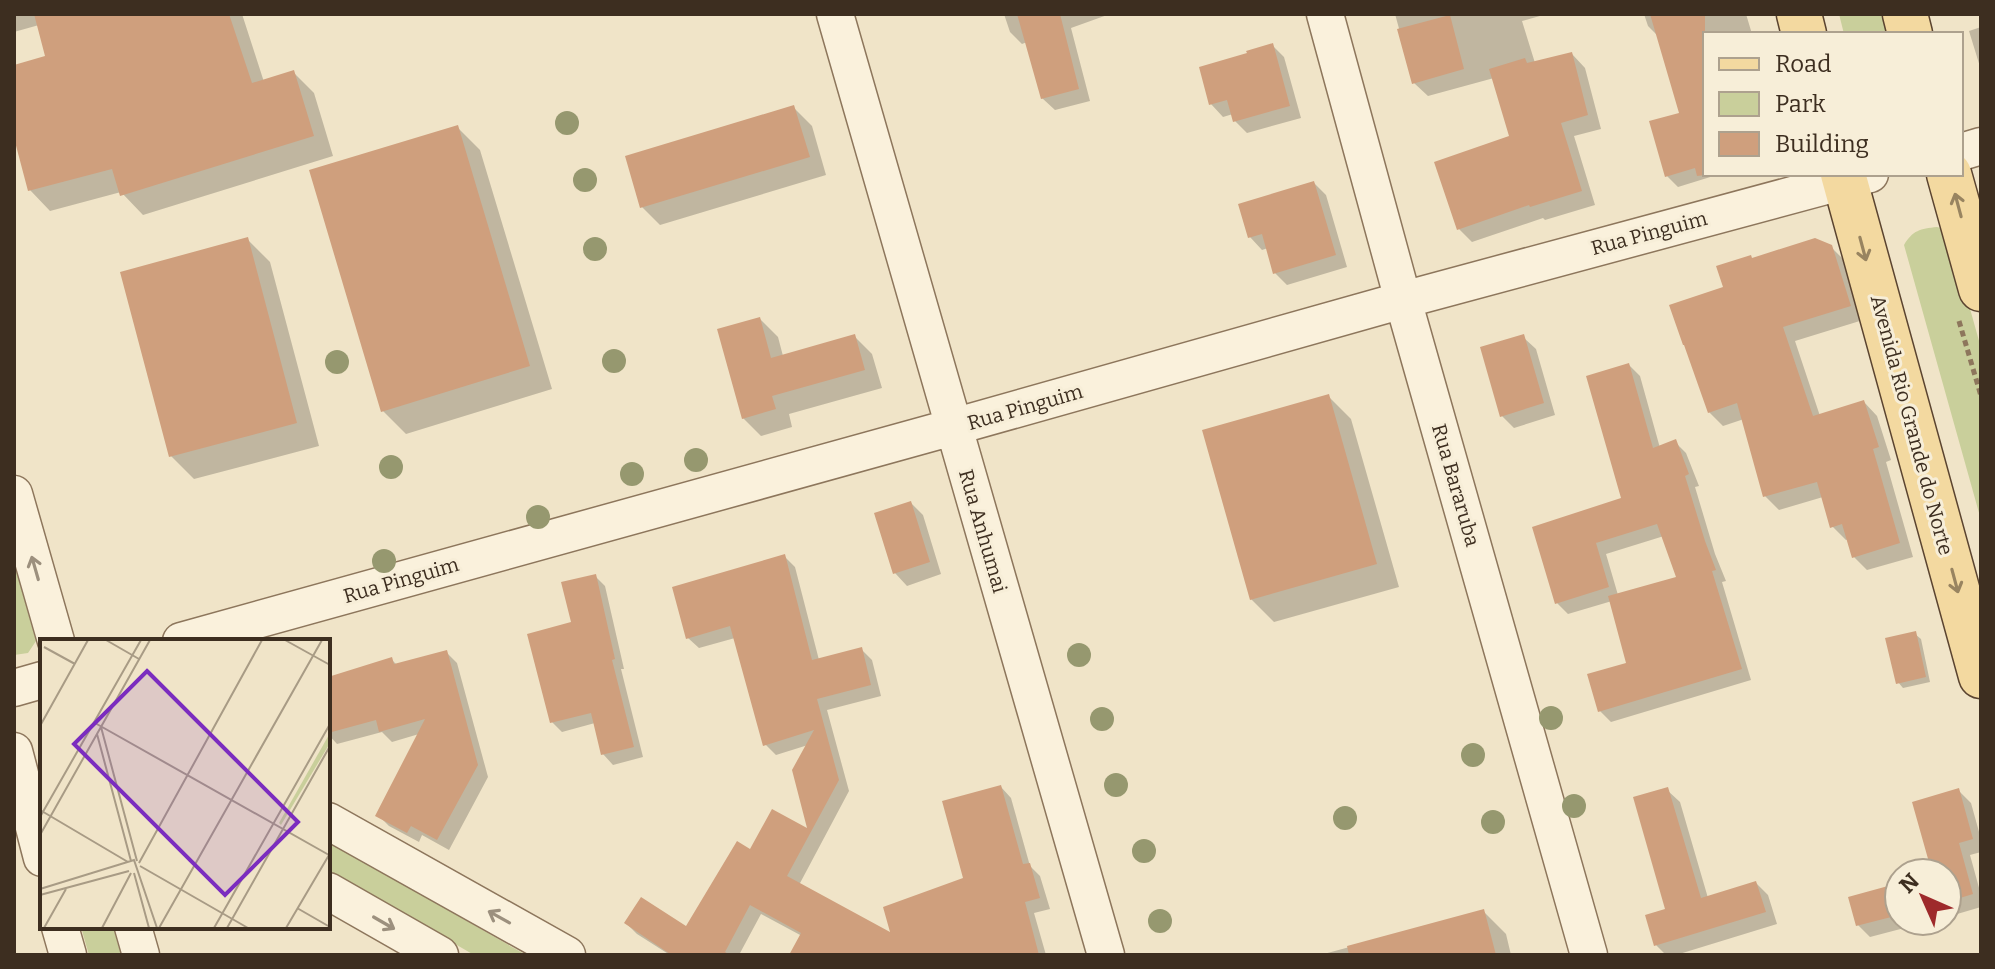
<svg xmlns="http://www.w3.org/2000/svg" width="1995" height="969" viewBox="0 0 1995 969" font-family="Bitter,serif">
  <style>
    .green { fill: #c9cf9b }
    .shadow { fill: #0003; fill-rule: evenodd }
    .building { fill: #cf9f7d }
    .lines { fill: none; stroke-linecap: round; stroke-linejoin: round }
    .minor-casing { stroke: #8d765c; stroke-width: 39 }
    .major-casing { stroke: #5b4430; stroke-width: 47 }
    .path { stroke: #8d765c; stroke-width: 5; stroke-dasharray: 6 4; stroke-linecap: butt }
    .minor { stroke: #faf1dc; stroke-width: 36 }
    .major { stroke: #f3d9a0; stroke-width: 44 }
    .tree { fill: #96986f }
    .oneway { stroke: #988460 }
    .oneway2 { stroke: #9c907e }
    .labels { text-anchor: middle; stroke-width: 6; stroke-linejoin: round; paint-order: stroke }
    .street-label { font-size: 20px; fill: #3d2e20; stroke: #f7eed8 }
    .inset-road { fill: none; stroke: #a89b85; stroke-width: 2 }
    .view { fill: #7b2cbf; fill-opacity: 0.15; stroke: #7b2cbf; stroke-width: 4 }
    .inset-edge { fill: none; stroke: #3d2e20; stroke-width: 4 }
  </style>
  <rect width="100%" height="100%" fill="#f0e4c8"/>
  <path class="green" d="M 1839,14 L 1883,14 L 1889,34 L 1844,34 Z
    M 1937,227 L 1948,230 L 1981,348 L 1981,520 L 1904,245 C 1913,230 1920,229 1937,227 Z
    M 14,563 L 36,641 L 28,653 L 14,655 Z
    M 328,841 L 526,955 L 474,955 L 328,870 Z
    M 81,927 L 113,927 L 121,955 L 89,955 Z"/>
  <path class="shadow" d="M 14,14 L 242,14 L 264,82 L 294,73 L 314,93 L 333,156 L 143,215 L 121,192 L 50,211 L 30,190 L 14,130 L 14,67 L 48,57 L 39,25 L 14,32 Z
    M 1004,14 L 1110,14 L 1071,28 L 1090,101 L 1055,110 L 1042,98 L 1027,42 L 1022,44 L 1010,32 Z
    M 1395,14 L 1547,14 L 1522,21 L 1535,63 L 1572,54 L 1585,68 L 1601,129 L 1574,136 L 1595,205 L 1545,220 L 1543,218 L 1472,242 L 1459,229 L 1511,137 L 1494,78 L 1428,96 L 1414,83 Z
    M 1644,14 L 1746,14 L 1752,34 L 1705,34 L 1705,174 L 1720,174 L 1678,187 L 1667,176 L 1681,114 L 1658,36 L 1648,26 Z
    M 1981,27 L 1981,70 L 1969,31 Z
    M 1272,45 L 1284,57 L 1301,118 L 1247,133 L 1235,121 L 1233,114 L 1223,117 L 1211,104 Z
    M 794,108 L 812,126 L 826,175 L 660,225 L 642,207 Z
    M 457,127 L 480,150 L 552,389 L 406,434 L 383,411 Z
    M 1314,183 L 1326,195 L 1347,267 L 1287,285 L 1275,273 L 1268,248 L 1262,250 L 1250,237 Z
    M 247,239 L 270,262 L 319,446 L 194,479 L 171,456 Z
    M 1831,247 L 1845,261 L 1863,320 L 1795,341 L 1820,416 L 1864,402 L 1877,416 L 1891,460 L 1886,462 L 1913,557 L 1867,570 L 1854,557 L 1849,539 L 1846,540 L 1832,526 L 1823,497 L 1779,510 L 1765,496 L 1744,419 L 1723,426 L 1709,412 L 1725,288 L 1752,260 Z
    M 760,319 L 778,337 L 783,356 L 854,336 L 872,354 L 882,388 L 789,414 L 792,427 L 761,436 L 743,418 Z
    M 1523,337 L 1536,349 L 1555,415 L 1514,428 L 1502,416 Z
    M 1629,365 L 1640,376 L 1660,448 L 1675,442 L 1686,453 L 1699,486 L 1695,487 L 1715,554 L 1726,581 L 1722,582 L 1751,680 L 1611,722 L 1600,711 L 1629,664 L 1612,601 L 1568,614 L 1557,603 L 1624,500 ZM 1664,536 L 1679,578 L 1618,595 L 1606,554 Z
    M 1328,396 L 1351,419 L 1399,587 L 1274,622 L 1251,599 Z
    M 911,503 L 923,515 L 941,574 L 907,586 L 895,573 Z
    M 784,556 L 795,567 L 819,660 L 861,649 L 872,660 L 881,696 L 827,710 L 849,791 L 799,885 L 894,936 L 966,879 L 1001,787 L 1011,798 L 1030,866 L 1040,876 L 1050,909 L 1034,913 L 1046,955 L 791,955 L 802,936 L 761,914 L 739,955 L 670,955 L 637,934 L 626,923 L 686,929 L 751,852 L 810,832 L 808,745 L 776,755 L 765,744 L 735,638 L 699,648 L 688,638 Z
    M 595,576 L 605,586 L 624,669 L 621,669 L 643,757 L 613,765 L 603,754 L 595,723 L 562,732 L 552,722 L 573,624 Z
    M 1915,634 L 1921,639 L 1930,682 L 1903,688 L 1898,682 Z
    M 446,652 L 457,663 L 488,777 L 449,850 L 422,835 L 419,842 L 389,826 L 378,815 L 419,734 L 392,742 L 382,732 L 337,744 L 328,734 L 328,679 L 392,660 L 397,665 Z
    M 1667,790 L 1680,802 L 1708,898 L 1756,883 L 1768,895 L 1777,924 L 1676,955 L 1666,955 L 1656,945 L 1668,910 Z
    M 1958,790 L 1971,803 L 1981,839 L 1981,852 L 1970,855 L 1981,895 L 1981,907 L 1947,917 L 1947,873 L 1934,873 Z
    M 1899,885 L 1899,921 L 1931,921 L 1870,937 L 1858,925 Z
    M 1483,911 L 1506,934 L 1511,955 L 1320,955 Z"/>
  <path class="building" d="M 34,14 L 229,14 L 252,83 L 294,70 L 314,136 L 120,196 L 112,169 L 28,191 L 14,138 L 14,65 L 45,56 Z
    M 1017,14 L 1060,14 L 1079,89 L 1041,99 Z
    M 1650,14 L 1705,14 L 1705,175 L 1697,176 L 1695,168 L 1665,177 L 1649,121 L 1679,113 Z
    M 1450,15 L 1464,69 L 1412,84 L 1397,29 Z
    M 1273,43 L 1290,106 L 1233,122 L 1227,100 L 1209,105 L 1199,67 L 1247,53 L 1246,51 Z
    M 1572,52 L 1588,115 L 1561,123 L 1582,191 L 1530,207 L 1529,205 L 1457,230 L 1434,162 L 1509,136 L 1489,69 L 1525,58 L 1527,63 Z
    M 794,105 L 810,157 L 640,208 L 625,156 Z
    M 458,125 L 530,366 L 381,412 L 309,170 Z
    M 1314,181 L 1336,255 L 1273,274 L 1262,234 L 1248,238 L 1238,204 Z
    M 248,237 L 297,423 L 169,457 L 120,272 Z
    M 1815,238 L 1832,245 L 1851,306 L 1783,327 L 1813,416 L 1864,400 L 1879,447 L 1873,449 L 1900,543 L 1852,558 L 1842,524 L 1830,528 L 1817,482 L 1763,497 L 1737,403 L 1708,413 L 1684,345 L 1683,345 L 1669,305 L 1723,287 L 1716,266 L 1751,255 L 1752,258 Z
    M 760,317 L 771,358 L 855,334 L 865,370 L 772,396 L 776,409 L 742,419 L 717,329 Z
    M 1524,334 L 1544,403 L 1500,417 L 1480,347 Z
    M 1629,363 L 1653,448 L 1676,439 L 1689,474 L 1685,476 L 1705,541 L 1716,570 L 1712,571 L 1742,669 L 1598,712 L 1587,674 L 1626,663 L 1608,596 L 1676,577 L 1657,524 L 1596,543 L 1609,587 L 1555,604 L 1532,527 L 1621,498 L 1586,376 Z
    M 1329,394 L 1377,564 L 1250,600 L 1202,430 Z
    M 911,501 L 930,562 L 893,574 L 874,513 Z
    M 785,554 L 812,660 L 862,647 L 871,685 L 817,699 L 839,780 L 787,876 L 890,932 L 883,907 L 963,878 L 942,801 L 1001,785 L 1023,864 L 1030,863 L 1040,898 L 1025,902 L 1039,955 L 789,955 L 801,933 L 750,905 L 725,952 L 730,955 L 670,955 L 670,954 L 624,923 L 641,897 L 686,926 L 737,841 L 750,849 L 772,809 L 807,828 L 792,770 L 814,730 L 763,746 L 730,626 L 686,639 L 672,587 Z
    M 596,574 L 615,659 L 612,660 L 634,747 L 601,755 L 591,713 L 550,723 L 527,634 L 571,622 L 561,582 Z
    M 1916,631 L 1926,677 L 1896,684 L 1885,638 Z
    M 447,650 L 478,765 L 437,840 L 411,826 L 407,833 L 375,816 L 425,719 L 379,732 L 376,720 L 328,733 L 328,677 L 392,657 L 394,664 Z
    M 1668,787 L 1701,898 L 1756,881 L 1766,912 L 1654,946 L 1645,915 L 1665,909 L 1633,797 Z
    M 1959,788 L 1973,839 L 1959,843 L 1973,894 L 1947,902 L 1947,873 L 1932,873 L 1912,802 Z
    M 1899,883 L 1899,915 L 1856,926 L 1848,897 Z
    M 1484,909 L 1496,955 L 1349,955 L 1347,946 Z"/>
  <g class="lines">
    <g class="minor-casing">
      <path id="minor" d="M 835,14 L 1106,955
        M 1325,14 L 1403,300 L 1589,955
        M 1961,152 L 1981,146
        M 14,494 L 56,641
        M 181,641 L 953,427 L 1403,300 L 1870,174
        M 14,688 L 42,680
        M 14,751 L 42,858
        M 328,821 L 567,955
        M 328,891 L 440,955
        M 60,927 L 68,955
        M 133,927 L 141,955"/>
    </g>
    <g class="major-casing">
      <path id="major" d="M 1799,14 L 1804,34
        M 1905,14 L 1910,34
        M 1843,174 L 1981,676
        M 1949,174 L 1981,289"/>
    </g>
    <path class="path" d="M 1959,321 L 1981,396"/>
    <use href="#minor" class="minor"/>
    <use href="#major" class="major"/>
  </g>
  <g class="tree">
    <circle cx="567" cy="123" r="12"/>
    <circle cx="585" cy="180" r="12"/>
    <circle cx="595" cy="249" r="12"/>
    <circle cx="614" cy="361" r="12"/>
    <circle cx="337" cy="362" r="12"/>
    <circle cx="696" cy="460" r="12"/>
    <circle cx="391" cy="467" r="12"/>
    <circle cx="632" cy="474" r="12"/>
    <circle cx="538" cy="517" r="12"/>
    <circle cx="384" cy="561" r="12"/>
    <circle cx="1079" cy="655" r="12"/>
    <circle cx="1551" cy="718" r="12"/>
    <circle cx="1102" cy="719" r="12"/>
    <circle cx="1473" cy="755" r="12"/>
    <circle cx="1116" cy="785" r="12"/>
    <circle cx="1574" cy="806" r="12"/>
    <circle cx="1345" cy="818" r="12"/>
    <circle cx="1493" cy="822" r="12"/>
    <circle cx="1144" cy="851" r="12"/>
    <circle cx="1160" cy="921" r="12"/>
  </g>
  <defs><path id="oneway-shaft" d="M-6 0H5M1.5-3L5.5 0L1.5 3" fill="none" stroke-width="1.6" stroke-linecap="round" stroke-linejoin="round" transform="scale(2)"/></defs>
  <g class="oneway">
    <use href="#oneway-shaft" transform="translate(1958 205) rotate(-105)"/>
    <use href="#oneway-shaft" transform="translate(1863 249) rotate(75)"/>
    <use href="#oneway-shaft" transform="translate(1955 581) rotate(75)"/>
  </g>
  <g class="oneway2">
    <use href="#oneway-shaft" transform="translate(35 568) rotate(-106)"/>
    <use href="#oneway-shaft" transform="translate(499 917) rotate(-151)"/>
    <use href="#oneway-shaft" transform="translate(384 923) rotate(30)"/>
  </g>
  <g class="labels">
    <g class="street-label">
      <text transform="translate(1649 233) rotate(-15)" y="7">Rua Pinguim</text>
      <text transform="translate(1025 407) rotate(-16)" y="7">Rua Pinguim</text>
      <text transform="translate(1912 425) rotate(75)" y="7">Avenida Rio Grande do Norte</text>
      <text transform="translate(1456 485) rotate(74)" y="7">Rua Bararuba</text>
      <text transform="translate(983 531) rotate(74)" y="7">Rua Anhumai</text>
      <text transform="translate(401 580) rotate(-16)" y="7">Rua Pinguim</text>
    </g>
  </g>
  <g transform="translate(40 639)">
    <rect width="290" height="290" fill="#f0e4c8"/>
    <path d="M 290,94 L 290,104 L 241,186 L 239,184 Z" fill="#c9cf9b"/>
    <path class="inset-road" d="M 66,1 L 99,20M 245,1 L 290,26M 4,8 L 35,25M 55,84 L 289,216M 0,87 L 48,1M 61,88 L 97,222M 57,95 L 91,222M 0,171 L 88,223M 0,178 L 101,1M 0,196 L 110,1M 99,224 L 222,1M 100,227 L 208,289M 94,234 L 109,289M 0,250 L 94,221 L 117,289M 0,256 L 89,232M 257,269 L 290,288M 4,289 L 26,250M 62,289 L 91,234M 119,289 L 282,1M 174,289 L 290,85M 187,289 L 290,107M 246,289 L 289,216"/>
    <path class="view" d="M 107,32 L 258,183 L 185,256 L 34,105 Z"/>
    <rect width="290" height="290" class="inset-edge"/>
  </g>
  <rect width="1995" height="969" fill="none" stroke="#3d2e20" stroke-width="32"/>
  <rect x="1703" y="32" width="260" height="144" fill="#f7eed8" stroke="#ada18e" stroke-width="2"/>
  <rect x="1719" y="58" width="40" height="12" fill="#f3d9a0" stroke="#ada18e" stroke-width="2"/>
  <text x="1775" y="72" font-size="24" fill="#3d2e20">Road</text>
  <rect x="1719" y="92" width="40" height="24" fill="#c9cf9b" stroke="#ada18e" stroke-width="2"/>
  <text x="1775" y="112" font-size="24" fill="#3d2e20">Park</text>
  <rect x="1719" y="132" width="40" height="24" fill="#cf9f7d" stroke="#ada18e" stroke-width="2"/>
  <text x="1775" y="152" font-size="24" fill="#3d2e20">Building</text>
  <g transform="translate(1923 897) rotate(315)"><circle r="38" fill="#f7eed8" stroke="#ada18e" stroke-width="2"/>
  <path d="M0-6L14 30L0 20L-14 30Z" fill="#9e2a2b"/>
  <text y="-12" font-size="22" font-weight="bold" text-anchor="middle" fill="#3d2e20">N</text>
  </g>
</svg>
